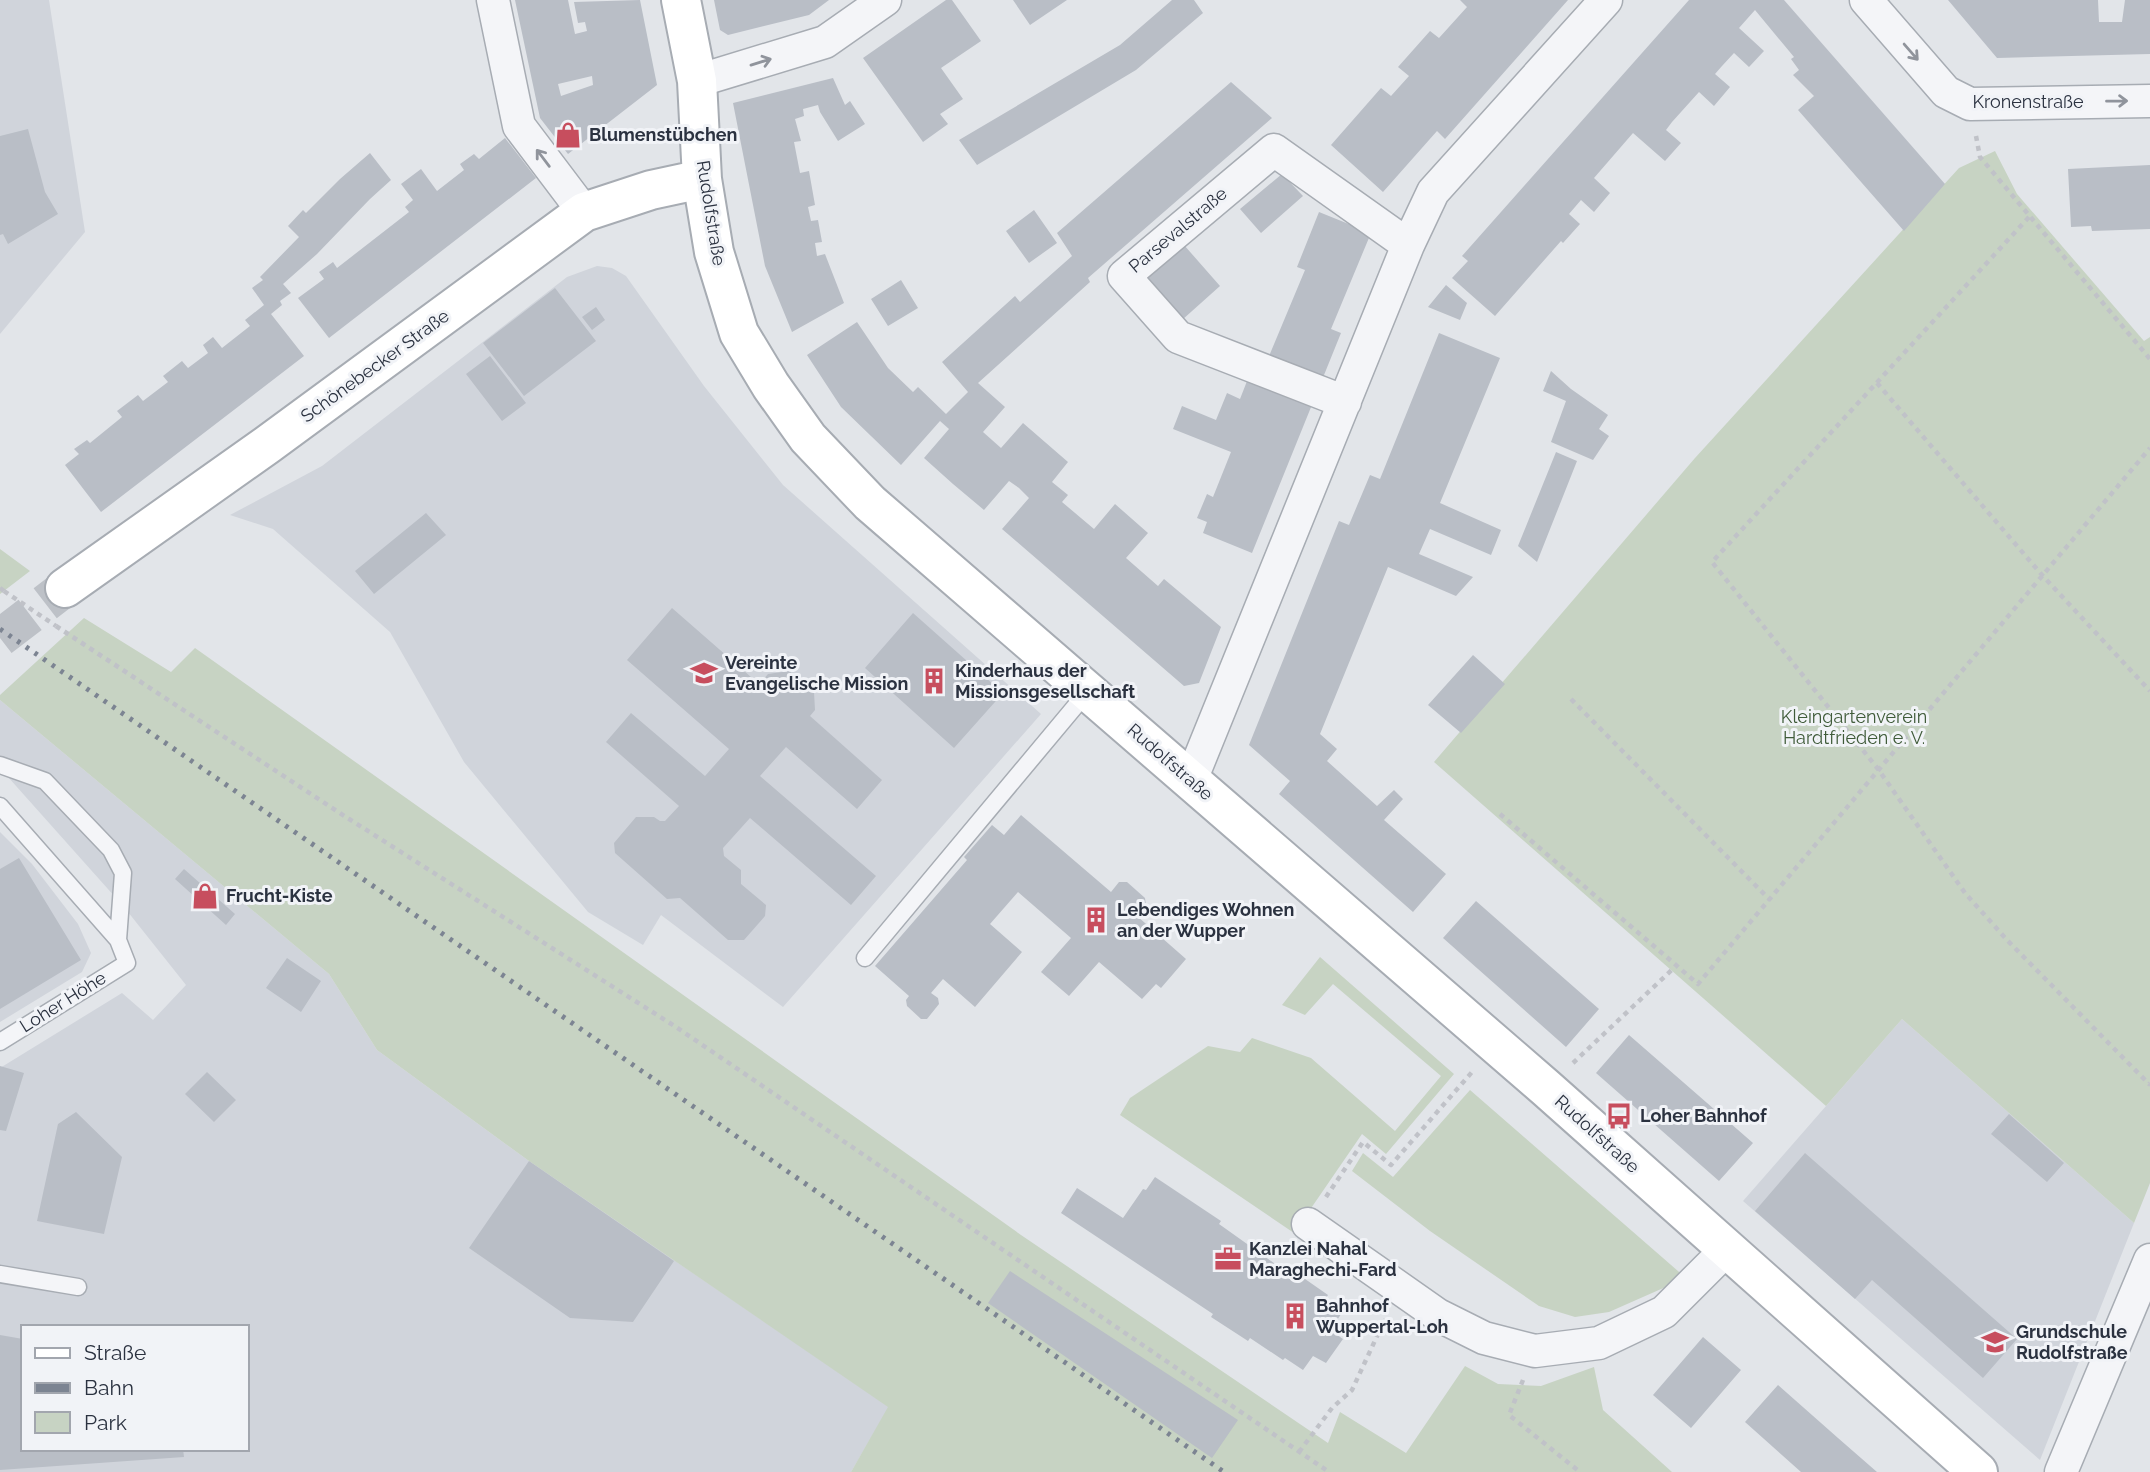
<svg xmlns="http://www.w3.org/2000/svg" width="2150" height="1472" viewBox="0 0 2150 1472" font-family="Raleway,sans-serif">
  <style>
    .built { fill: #d0d4db; fill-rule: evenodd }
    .green { fill: #c7d3c3 }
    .building { fill: #b9bec6; fill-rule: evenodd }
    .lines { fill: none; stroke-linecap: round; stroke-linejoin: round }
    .secondary-tunnel { stroke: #bdc1c7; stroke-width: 38; stroke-dasharray: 38 19; stroke-linecap: butt }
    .lane-casing { stroke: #a7acb3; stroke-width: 19 }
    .street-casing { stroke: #a7acb3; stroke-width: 35 }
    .secondary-casing { stroke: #a7acb3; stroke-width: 42 }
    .path { stroke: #c0c2c8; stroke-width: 4.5; stroke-dasharray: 5 5; stroke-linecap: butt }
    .lane { stroke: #f4f5f8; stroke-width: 16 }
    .street { stroke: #f4f5f8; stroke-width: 32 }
    .secondary { stroke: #fff; stroke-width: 38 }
    .rail { stroke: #7c8492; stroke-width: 5; stroke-dasharray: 3.5 7; stroke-linecap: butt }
    .path-bridge { stroke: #c0c2c8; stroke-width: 4.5; stroke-dasharray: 5 5; stroke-linecap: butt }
    .oneway { stroke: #90949c }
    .labels { text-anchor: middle; stroke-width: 6; stroke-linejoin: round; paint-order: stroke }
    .street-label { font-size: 18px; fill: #2b3240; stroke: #f1f3f7 }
    .poi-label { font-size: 18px; font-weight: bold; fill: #2b3240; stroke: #f1f3f7; text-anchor: start }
    .park-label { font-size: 18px; fill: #3f5b39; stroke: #f1f3f7 }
  </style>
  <rect width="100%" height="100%" fill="#e2e5e9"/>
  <path class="built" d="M 0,0 L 49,0 L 85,232 L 0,334 Z
    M 597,266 L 612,268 L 626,276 L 704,386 L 783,485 L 1041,714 L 783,1007 L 661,915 L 643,945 L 588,912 L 464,762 L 390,632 L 273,529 L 230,515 L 322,466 L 567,277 Z
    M 0,700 L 329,974 L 377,1050 L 529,1161 L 889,1407 L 851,1472 L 0,1472 L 0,1068 L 122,993 L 153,1020 L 186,985 L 124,907 L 0,768 ZM 23,1327 L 247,1327 L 247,1449 L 23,1449 Z
    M 0,832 L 32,864 L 78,924 L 91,953 L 82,972 L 0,1022 Z
    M 1902,1019 L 2134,1223 L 2040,1460 L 1743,1201 Z"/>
  <path class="green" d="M 1995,151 L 2017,194 L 2144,341 L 2150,337 L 2150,1183 L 2134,1223 L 1902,1019 L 1826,1106 L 1434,762 L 1695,458 L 1959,168 Z
    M 0,549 L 30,571 L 0,594 Z
    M 84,618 L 171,672 L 195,648 L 1021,1235 L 1328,1443 L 1340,1412 L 1406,1453 L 1465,1366 L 1498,1384 L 1541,1386 L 1594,1367 L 1603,1410 L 1672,1472 L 851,1472 L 888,1407 L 529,1161 L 377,1050 L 329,974 L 0,700 L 0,695 Z
    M 1320,957 L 1454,1074 L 1386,1154 L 1362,1134 L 1294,1233 L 1120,1115 L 1130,1098 L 1208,1046 L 1240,1052 L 1252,1038 L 1311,1058 L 1395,1131 L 1441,1076 L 1333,984 L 1305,1015 L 1282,1005 Z
    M 1470,1090 L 1686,1278 L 1609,1312 L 1575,1317 L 1539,1306 L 1430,1231 L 1352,1171 L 1363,1153 L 1393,1177 Z"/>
  <path class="building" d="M 515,0 L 568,0 L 575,34 L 587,31 L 585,22 L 578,23 L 574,2 L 640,0 L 657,85 L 568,154 L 540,118 ZM 592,76 L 593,85 L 561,96 L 558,84 Z
    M 714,0 L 829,0 L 809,15 L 728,35 L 720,30 Z
    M 946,0 L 952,0 L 981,41 L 941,68 L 963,99 L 940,114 L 948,124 L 923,142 L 863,58 Z
    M 1013,0 L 1067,0 L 1030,25 Z
    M 1172,0 L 1194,0 L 1203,13 L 1136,70 L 977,165 L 959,140 L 1120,45 Z
    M 1460,0 L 1568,0 L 1445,139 L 1437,131 L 1383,192 L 1331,145 L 1381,88 L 1391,96 L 1409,76 L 1398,67 L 1430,31 L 1439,38 L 1467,7 Z
    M 1689,0 L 1784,0 L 1945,184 L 1904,231 L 1798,110 L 1814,96 L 1793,75 L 1799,70 L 1791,59 L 1794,57 L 1755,10 L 1739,28 L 1764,51 L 1749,67 L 1734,53 L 1722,66 L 1715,74 L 1730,87 L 1714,106 L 1699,92 L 1672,122 L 1666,130 L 1681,143 L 1665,161 L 1633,133 L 1594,178 L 1610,193 L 1594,212 L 1581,200 L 1569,214 L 1580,224 L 1563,243 L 1561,241 L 1495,316 L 1452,278 L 1468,261 L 1462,256 Z
    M 1948,0 L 2098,0 L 2099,22 L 2122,22 L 2125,0 L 2150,0 L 2150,54 L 1997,58 Z
    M 833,78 L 845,105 L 850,101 L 865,124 L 838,141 L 820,112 L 818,105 L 803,109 L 804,116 L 795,119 L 801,141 L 794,142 L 800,173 L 809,171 L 815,205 L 808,207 L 811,221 L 818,220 L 822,242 L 815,243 L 817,256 L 825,254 L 844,303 L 792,332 L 765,266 L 733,103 Z
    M 1231,82 L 1272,118 L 1088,278 L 1090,282 L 978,383 L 1005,407 L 983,432 L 1001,448 L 1023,423 L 1068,462 L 1052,482 L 1068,495 L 1062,502 L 1094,529 L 1115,504 L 1148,533 L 1126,558 L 1158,586 L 1164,579 L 1221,627 L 1199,683 L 1184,686 L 1002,529 L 1029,498 L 1019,488 L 1009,481 L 984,510 L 953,484 L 924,458 L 949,429 L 940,421 L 901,465 L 841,407 L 807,355 L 857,322 L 888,368 L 913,392 L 918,387 L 946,414 L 968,392 L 942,362 L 1015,296 L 1020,302 L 1072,256 L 1057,233 Z
    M 28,129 L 45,192 L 58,214 L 8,244 L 3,234 L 0,235 L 0,136 Z
    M 505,138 L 536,178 L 329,338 L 298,298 L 324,279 L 319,272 L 333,262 L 337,268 L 409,212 L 405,207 L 413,200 L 401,184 L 421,169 L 437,191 L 464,170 L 460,164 L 474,154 L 479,159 Z
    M 370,153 L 391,180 L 370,199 L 317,254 L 283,284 L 291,293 L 280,301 L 282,305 L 271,314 L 304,356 L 101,512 L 65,465 L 79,454 L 74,449 L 87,440 L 90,443 L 122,417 L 117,411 L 138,395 L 143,401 L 168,382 L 163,376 L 182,361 L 188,368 L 208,353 L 203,345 L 213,337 L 222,348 L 250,326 L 245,320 L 264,305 L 252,288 L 263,280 L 260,277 L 299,237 L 288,226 L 303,210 L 306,213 L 340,179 Z
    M 2150,165 L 2150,229 L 2092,231 L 2091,226 L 2071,227 L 2068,169 Z
    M 1282,174 L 1303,196 L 1261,233 L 1240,209 Z
    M 1034,210 L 1057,243 L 1029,263 L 1006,231 Z
    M 1319,212 L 1371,233 L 1331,329 L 1341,333 L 1252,553 L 1203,533 L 1207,522 L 1197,518 L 1207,494 L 1213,497 L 1231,452 L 1173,429 L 1182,406 L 1216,420 L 1227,393 L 1240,399 L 1249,376 L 1259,380 L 1305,270 L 1297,267 Z
    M 1184,245 L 1220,286 L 1182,320 L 1146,278 Z
    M 901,280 L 918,308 L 888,326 L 871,299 Z
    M 1446,285 L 1467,303 L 1460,320 L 1428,307 Z
    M 555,288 L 596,341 L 524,396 L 483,343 Z
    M 596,307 L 605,320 L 592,330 L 582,317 Z
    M 1439,333 L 1500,358 L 1440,503 L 1501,530 L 1491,555 L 1430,529 L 1419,554 L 1473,577 L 1456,596 L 1388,567 L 1320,734 L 1337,749 L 1327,761 L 1377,806 L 1394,790 L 1403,799 L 1384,820 L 1446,874 L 1413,912 L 1279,794 L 1290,781 L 1249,745 L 1339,521 L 1349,525 L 1370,475 L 1380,479 Z
    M 490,356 L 526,403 L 502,421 L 466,374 Z
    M 1551,371 L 1571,389 L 1608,415 L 1599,429 L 1609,436 L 1593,460 L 1551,442 L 1566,401 L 1543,391 Z
    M 1556,452 L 1577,461 L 1537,562 L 1518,546 Z
    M 426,513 L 446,535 L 374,594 L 355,571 Z
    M 672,608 L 759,684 L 768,674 L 789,671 L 814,692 L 815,710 L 810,716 L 882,780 L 857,809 L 786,747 L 760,776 L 876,876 L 851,905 L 750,818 L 723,848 L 724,856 L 741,870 L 741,884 L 766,905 L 765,916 L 744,940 L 728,940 L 680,898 L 667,899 L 615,853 L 614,843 L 636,817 L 654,817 L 660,821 L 665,821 L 679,806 L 606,742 L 631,713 L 705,776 L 729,749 L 627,660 Z
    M 913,613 L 1003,693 L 954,748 L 865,668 Z
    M 1473,655 L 1505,684 L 1461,733 L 1428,705 Z
    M 1021,815 L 1111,892 L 1119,882 L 1127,882 L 1145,898 L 1146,906 L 1137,916 L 1186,959 L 1161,988 L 1156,984 L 1142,999 L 1099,962 L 1069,996 L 1041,972 L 1071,938 L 1018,892 L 990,924 L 1022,952 L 975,1007 L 943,979 L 931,993 L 938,998 L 939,1004 L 927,1019 L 921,1019 L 907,1006 L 906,1000 L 909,996 L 875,966 L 967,860 L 964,857 L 992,825 L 1004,835 Z
    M 19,858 L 81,960 L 0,1009 L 0,869 Z
    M 184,869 L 235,914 L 226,925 L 175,879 Z
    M 1476,901 L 1599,1009 L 1566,1047 L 1443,938 Z
    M 287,958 L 321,981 L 301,1012 L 266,988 Z
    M 1629,1035 L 1753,1143 L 1719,1181 L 1596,1073 Z
    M 0,1066 L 24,1073 L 6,1131 L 0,1130 Z
    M 207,1072 L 236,1100 L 214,1122 L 185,1094 Z
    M 76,1112 L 122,1157 L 104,1234 L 37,1221 L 58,1124 Z
    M 2009,1114 L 2064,1163 L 2047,1182 L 1991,1134 Z
    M 1805,1153 L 2017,1339 L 1983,1378 L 1872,1280 L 1855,1299 L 1755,1211 Z
    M 529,1161 L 674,1261 L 633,1322 L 570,1318 L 469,1248 Z
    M 1155,1177 L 1221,1221 L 1219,1224 L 1292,1276 L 1295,1272 L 1328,1295 L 1326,1298 L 1344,1310 L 1330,1330 L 1343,1339 L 1326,1363 L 1313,1356 L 1303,1370 L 1285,1358 L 1283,1360 L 1250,1338 L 1248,1341 L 1211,1317 L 1213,1314 L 1061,1213 L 1077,1188 L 1123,1218 L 1143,1189 L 1146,1190 Z
    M 1010,1271 L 1238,1420 L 1212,1458 L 988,1303 Z
    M 0,1335 L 23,1339 L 23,1449 L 183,1449 L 184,1457 L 0,1470 Z
    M 1703,1337 L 1741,1370 L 1691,1428 L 1653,1395 Z
    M 1778,1385 L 1838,1438 L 1877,1472 L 1801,1472 L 1745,1422 Z"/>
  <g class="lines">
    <path class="secondary-tunnel" d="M 0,638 L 65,588"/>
    <g class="lane-casing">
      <path id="lane" d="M 0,765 L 45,781 L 111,850 L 123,873 L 118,940
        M 0,806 L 118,940 L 127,963 L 0,1042
        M 865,958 L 1088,691
        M 0,1274 L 78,1287"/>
    </g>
    <g class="street-casing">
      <path id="street" d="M 493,0 L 519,126 L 584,212
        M 1866,0 L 1946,92 L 1970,104 L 2150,101
        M 697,81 L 825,42 L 885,0
        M 1345,402 L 1178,337 L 1124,276 L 1274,150 L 1408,245
        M 1191,780 L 1408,245 L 1433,192 L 1606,0
        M 1308,1224 L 1438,1315 L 1484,1338 L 1535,1351 L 1599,1343 L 1664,1312 L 1726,1250
        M 2061,1472 L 2150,1260"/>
    </g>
    <g class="secondary-casing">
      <path id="secondary" d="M 681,0 L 697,81 L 702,179 L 714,252 L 739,333 L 771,386 L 808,438 L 870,503 L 1546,1088 L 1978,1472
        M 65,588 L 267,445 L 584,212 L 651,190 L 702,179"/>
    </g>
    <path class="path" d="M 1976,136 L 1980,157 L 2150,359
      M 2029,217 L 1712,562 L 1878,769 L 1965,893 L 2007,940 L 2149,1084 L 2150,1083
      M 1877,383 L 2042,575 L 2150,691
      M 0,588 L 4,591
      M 56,626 L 346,817 L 676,1027 L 1329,1472
      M 1571,699 L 1770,900
      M 1500,814 L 1698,984 L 2150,448
      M 1573,1063 L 1677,965
      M 1326,1197 L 1363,1142 L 1391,1165 L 1472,1072
      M 1523,1380 L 1509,1415 L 1580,1472
      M 1299,1452 L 1332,1408 L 1352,1390 L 1385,1319"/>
    <use href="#lane" class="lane"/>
    <use href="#street" class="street"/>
    <use href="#secondary" class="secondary"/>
    <path class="rail" d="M 0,629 L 1224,1472"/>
    <path class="path-bridge" d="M 4,591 L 56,626"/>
  </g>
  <defs><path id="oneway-shaft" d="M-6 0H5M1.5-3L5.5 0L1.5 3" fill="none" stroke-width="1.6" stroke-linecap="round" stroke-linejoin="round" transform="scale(1.75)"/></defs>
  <g class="oneway">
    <use href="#oneway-shaft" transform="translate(1911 52) rotate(49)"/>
    <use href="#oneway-shaft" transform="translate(761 62) rotate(-17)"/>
    <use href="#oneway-shaft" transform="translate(2117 101) rotate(-1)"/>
    <use href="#oneway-shaft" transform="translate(543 158) rotate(-127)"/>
  </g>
  <defs>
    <g id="shop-bare" transform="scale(2.1)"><path d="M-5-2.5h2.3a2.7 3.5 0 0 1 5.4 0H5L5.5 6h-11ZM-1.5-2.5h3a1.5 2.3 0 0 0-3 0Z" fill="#c74e5e" stroke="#f1f3f7" stroke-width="2.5" paint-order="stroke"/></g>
    <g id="university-bare" transform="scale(2.1)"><path d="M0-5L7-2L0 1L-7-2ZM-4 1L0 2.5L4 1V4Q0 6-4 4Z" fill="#c74e5e" stroke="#f1f3f7" stroke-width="2.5" paint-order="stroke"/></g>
    <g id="building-bare" transform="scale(2.1)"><path d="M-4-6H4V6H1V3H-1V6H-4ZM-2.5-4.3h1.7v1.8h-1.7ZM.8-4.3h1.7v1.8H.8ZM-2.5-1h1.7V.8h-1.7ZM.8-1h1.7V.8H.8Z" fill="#c74e5e" stroke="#f1f3f7" stroke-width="2.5" paint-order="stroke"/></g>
    <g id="bus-bare" transform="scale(2.1)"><path d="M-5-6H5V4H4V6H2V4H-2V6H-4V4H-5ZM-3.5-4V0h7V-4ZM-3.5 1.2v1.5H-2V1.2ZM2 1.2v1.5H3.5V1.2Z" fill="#c74e5e" stroke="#f1f3f7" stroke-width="2.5" paint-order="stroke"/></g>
    <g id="office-bare" transform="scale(2.1)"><path d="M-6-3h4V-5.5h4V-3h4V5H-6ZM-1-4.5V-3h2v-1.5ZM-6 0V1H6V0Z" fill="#c74e5e" stroke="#f1f3f7" stroke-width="2.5" paint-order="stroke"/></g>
    <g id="school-bare" transform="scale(2.1)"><path d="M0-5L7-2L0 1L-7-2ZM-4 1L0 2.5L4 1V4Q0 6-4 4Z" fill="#c74e5e" stroke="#f1f3f7" stroke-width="2.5" paint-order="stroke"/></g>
  </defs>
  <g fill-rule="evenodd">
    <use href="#shop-bare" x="568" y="135"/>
    <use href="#university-bare" x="704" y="673"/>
    <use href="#building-bare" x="934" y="681"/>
    <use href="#shop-bare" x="205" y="896"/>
    <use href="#building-bare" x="1096" y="920"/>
    <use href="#bus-bare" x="1619" y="1116"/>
    <use href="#office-bare" x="1228" y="1259"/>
    <use href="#building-bare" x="1295" y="1316"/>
    <use href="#school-bare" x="1995" y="1342"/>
  </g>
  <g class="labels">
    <g class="street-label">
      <text x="2028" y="108">Kronenstraße</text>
      <text transform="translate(711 213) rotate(81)" y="6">Rudolfstraße</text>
      <text transform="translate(1178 230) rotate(-40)" y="6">Parsevalstraße</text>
      <text transform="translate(375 366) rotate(-36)" y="6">Schönebecker Straße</text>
      <text transform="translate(1170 762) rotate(41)" y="6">Rudolfstraße</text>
      <text transform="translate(63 1002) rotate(-32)" y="6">Loher Höhe</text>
      <text transform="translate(1597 1134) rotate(42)" y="6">Rudolfstraße</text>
    </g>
    <g class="poi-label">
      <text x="589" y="141">Blumenstübchen</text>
      <text x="725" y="669">Vereinte<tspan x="725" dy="21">Evangelische Mission</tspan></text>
      <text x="955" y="677">Kinderhaus der<tspan x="955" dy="21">Missionsgesellschaft</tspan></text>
      <text x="226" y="902">Frucht-Kiste</text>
      <text x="1117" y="916">Lebendiges Wohnen<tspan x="1117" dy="21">an der Wupper</tspan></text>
      <text x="1640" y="1122">Loher Bahnhof</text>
      <text x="1249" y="1255">Kanzlei Nahal<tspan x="1249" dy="21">Maraghechi-Fard</tspan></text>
      <text x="1316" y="1312">Bahnhof<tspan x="1316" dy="21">Wuppertal-Loh</tspan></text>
      <text x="2016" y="1338">Grundschule<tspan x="2016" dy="21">Rudolfstraße</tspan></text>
    </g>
    <g class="park-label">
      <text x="1854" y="723">Kleingartenverein<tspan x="1854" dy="21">Hardtfrieden e. V.</tspan></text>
    </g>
  </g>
  <rect x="21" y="1325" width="228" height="126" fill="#f1f3f7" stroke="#a2a6ae" stroke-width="2"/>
  <rect x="35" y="1348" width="35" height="10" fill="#ffffff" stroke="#a2a6ae" stroke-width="2"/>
  <text x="84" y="1360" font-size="21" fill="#2b3240">Straße</text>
  <rect x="35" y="1383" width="35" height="10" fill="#7c8492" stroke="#a2a6ae" stroke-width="2"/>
  <text x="84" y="1395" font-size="21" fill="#2b3240">Bahn</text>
  <rect x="35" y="1412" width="35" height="21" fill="#c7d3c3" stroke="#a2a6ae" stroke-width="2"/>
  <text x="84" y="1430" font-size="21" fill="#2b3240">Park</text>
</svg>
